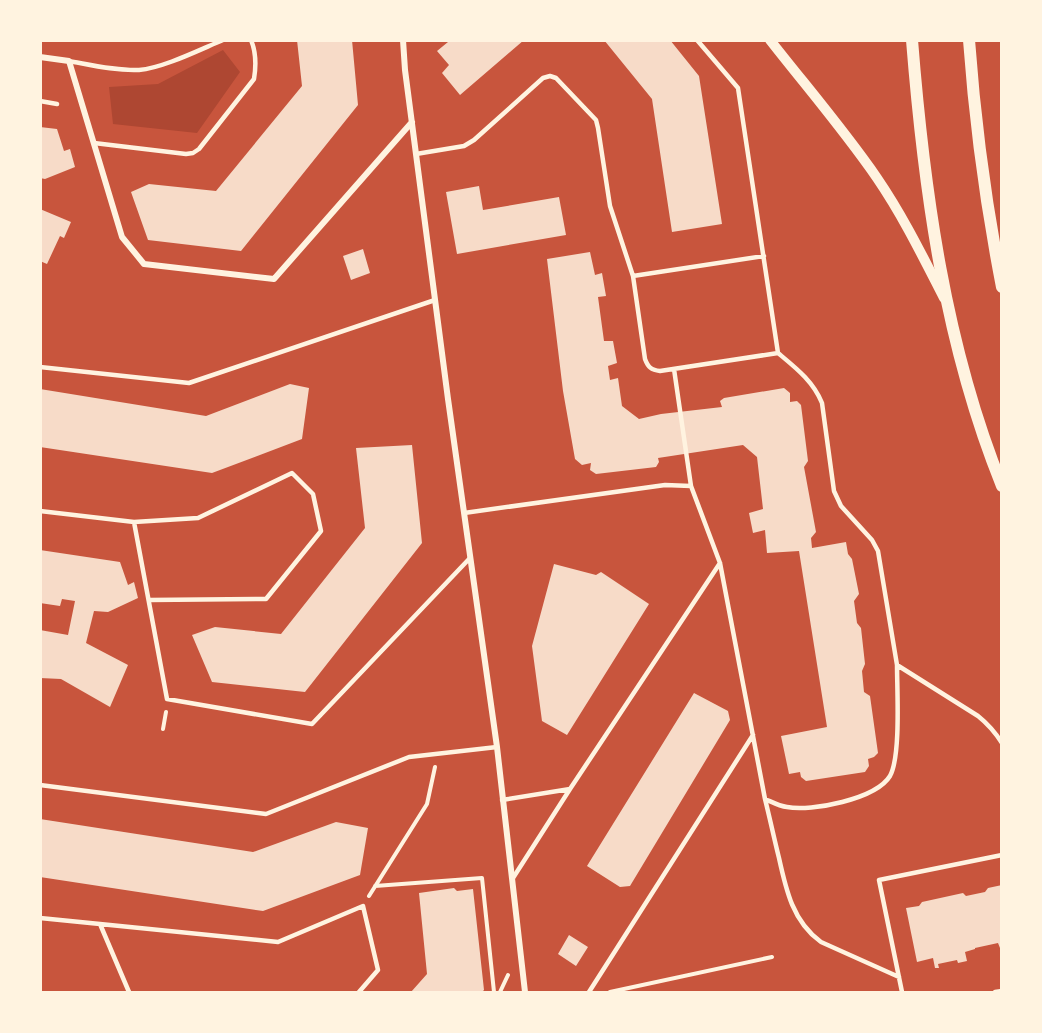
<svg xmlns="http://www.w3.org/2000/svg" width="1042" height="1033" viewBox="0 0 1042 1033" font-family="'Nunito Sans',sans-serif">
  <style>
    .green { fill: #ae4732 }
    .building { fill: #f7dbc8 }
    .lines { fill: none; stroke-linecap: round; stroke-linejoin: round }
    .path { stroke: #fff3e0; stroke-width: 4 }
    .service { stroke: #fff3e0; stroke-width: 4.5 }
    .minor { stroke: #fff3e0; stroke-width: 6 }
    .tertiary { stroke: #fff3e0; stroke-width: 10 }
    .secondary { stroke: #fff3e0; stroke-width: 12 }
  </style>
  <rect width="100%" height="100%" fill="#c8553d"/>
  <path class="green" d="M 223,50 L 240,72 L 197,133 L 113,124 L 109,87 L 158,84 Z"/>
  <path class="building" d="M 297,40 L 352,40 L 358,105 L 241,251 L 148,240 L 131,192 L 149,184 L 216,191 L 302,86 Z
    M 446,40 L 524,40 L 460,95 L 442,73 L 449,65 L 437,51 L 448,42 Z
    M 604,40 L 670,40 L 699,76 L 722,224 L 672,232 L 652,99 Z
    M 40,127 L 57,129 L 64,151 L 70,149 L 75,167 L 45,179 L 40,178 Z
    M 479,186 L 483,210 L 559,197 L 566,235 L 457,254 L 446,192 Z
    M 40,209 L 71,222 L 64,238 L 60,236 L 47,264 L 40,261 Z
    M 363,249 L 370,273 L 351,280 L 343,256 Z
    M 590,252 L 595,275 L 602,273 L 606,296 L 598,297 L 604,341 L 613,341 L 617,363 L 608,366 L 610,380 L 618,378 L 622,406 L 639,419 L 661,414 L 722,407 L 720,401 L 724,398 L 784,388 L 790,393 L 790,402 L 797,401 L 801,405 L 808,461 L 804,467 L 816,532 L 811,538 L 812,548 L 846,542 L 848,554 L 852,559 L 859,594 L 854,601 L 857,623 L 861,628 L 865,664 L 862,671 L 864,692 L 870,696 L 878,753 L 874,757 L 868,759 L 869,766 L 865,772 L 806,781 L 801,777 L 800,772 L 789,774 L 781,736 L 827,727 L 799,551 L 767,553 L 765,530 L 753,533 L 749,513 L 763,509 L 757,457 L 743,445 L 658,458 L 659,462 L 656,467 L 596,474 L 590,470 L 591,463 L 582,465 L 575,459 L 563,391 L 547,259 Z
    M 290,384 L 309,388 L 302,439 L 212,473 L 40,447 L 40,389 L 206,416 Z
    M 412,445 L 422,543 L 305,692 L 212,682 L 192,635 L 215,627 L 281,634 L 365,528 L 356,448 Z
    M 40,550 L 120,562 L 128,585 L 134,582 L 138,598 L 108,612 L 94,611 L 86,643 L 128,665 L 110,707 L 61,679 L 40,678 L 40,630 L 68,635 L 75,601 L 62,599 L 60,606 L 40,603 Z
    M 554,564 L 596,575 L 601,572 L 649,604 L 567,735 L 542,721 L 532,646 Z
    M 694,693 L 728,711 L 730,720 L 630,886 L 620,887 L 587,866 Z
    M 40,819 L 253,852 L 336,822 L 368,828 L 360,875 L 263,911 L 40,877 Z
    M 1002,885 L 1002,953 L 998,943 L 975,948 L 975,949 L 965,952 L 967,961 L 958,963 L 957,960 L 938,964 L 939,968 L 935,968 L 933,958 L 917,962 L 906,908 L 919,906 L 922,902 L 963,893 L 966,896 L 985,892 L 988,888 Z
    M 454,888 L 457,891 L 473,889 L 484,990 L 482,992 L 411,992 L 427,974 L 419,893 Z
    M 569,935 L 588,947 L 576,966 L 558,954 Z"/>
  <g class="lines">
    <path class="path" d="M 163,729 L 166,712
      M 375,886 L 482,878 L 494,992
      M 369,896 L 427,804 L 435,767
      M 500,992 L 508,975
      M 610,992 L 772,957"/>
    <path class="service" d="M 697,40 L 738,88 L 778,353 C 796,368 813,381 822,403 L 834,491 L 841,506 L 872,540 L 878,551 L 897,665 L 978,716 C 988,724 995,732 1002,743
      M 69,61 C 91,65 116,71 139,70 C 163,68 199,50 223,40
      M 40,101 L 57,104
      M 94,143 L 186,154 L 193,153 L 199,149 L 254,79 C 256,67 256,52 251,40
      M 416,154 L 464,146 L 474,140 L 543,78 L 550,76 L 556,78 L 596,120 L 598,128 L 610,206 L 633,276 L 645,359 C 648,367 651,370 660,371 L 778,353
      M 633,276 L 764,256
      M 40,367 L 189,383 L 435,300
      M 674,369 L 691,486 L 720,563 L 765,799 C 772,802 779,806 787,807 C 811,812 876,799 890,776 C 901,756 897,690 897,665
      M 40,511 L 134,522 L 167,699 L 312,724 L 470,558
      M 464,513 L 665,485 L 691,486
      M 134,522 L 198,518 L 292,473 L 313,494 L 321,531 L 266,599 L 149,600
      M 40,785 L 266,814 L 409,757 L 497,747
      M 765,799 C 770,819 774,838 779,858 C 786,890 793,922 821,942 L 899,977
      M 502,800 L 570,789 L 720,563
      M 513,878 L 570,789
      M 40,918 L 100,924 L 129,992
      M 100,924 L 278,942 L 363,906 L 378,970 L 359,992
      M 589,992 L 753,735
      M 902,992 L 879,880 L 1002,855
      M 995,992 L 1002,991"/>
    <path class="minor" d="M 403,40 L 405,70 L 448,399 L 497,747 L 525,992
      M 40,57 L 69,61 L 122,237 L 144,264 L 274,279 L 412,122"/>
    <path class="tertiary" d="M 770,40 C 806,86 844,130 877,178 C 903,216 923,257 944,298"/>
    <path class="secondary" d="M 912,40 C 924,191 945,345 1002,486
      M 969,40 C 975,123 986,205 1002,287"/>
  </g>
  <rect width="1042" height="1033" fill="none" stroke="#fff3e0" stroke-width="84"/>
</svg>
